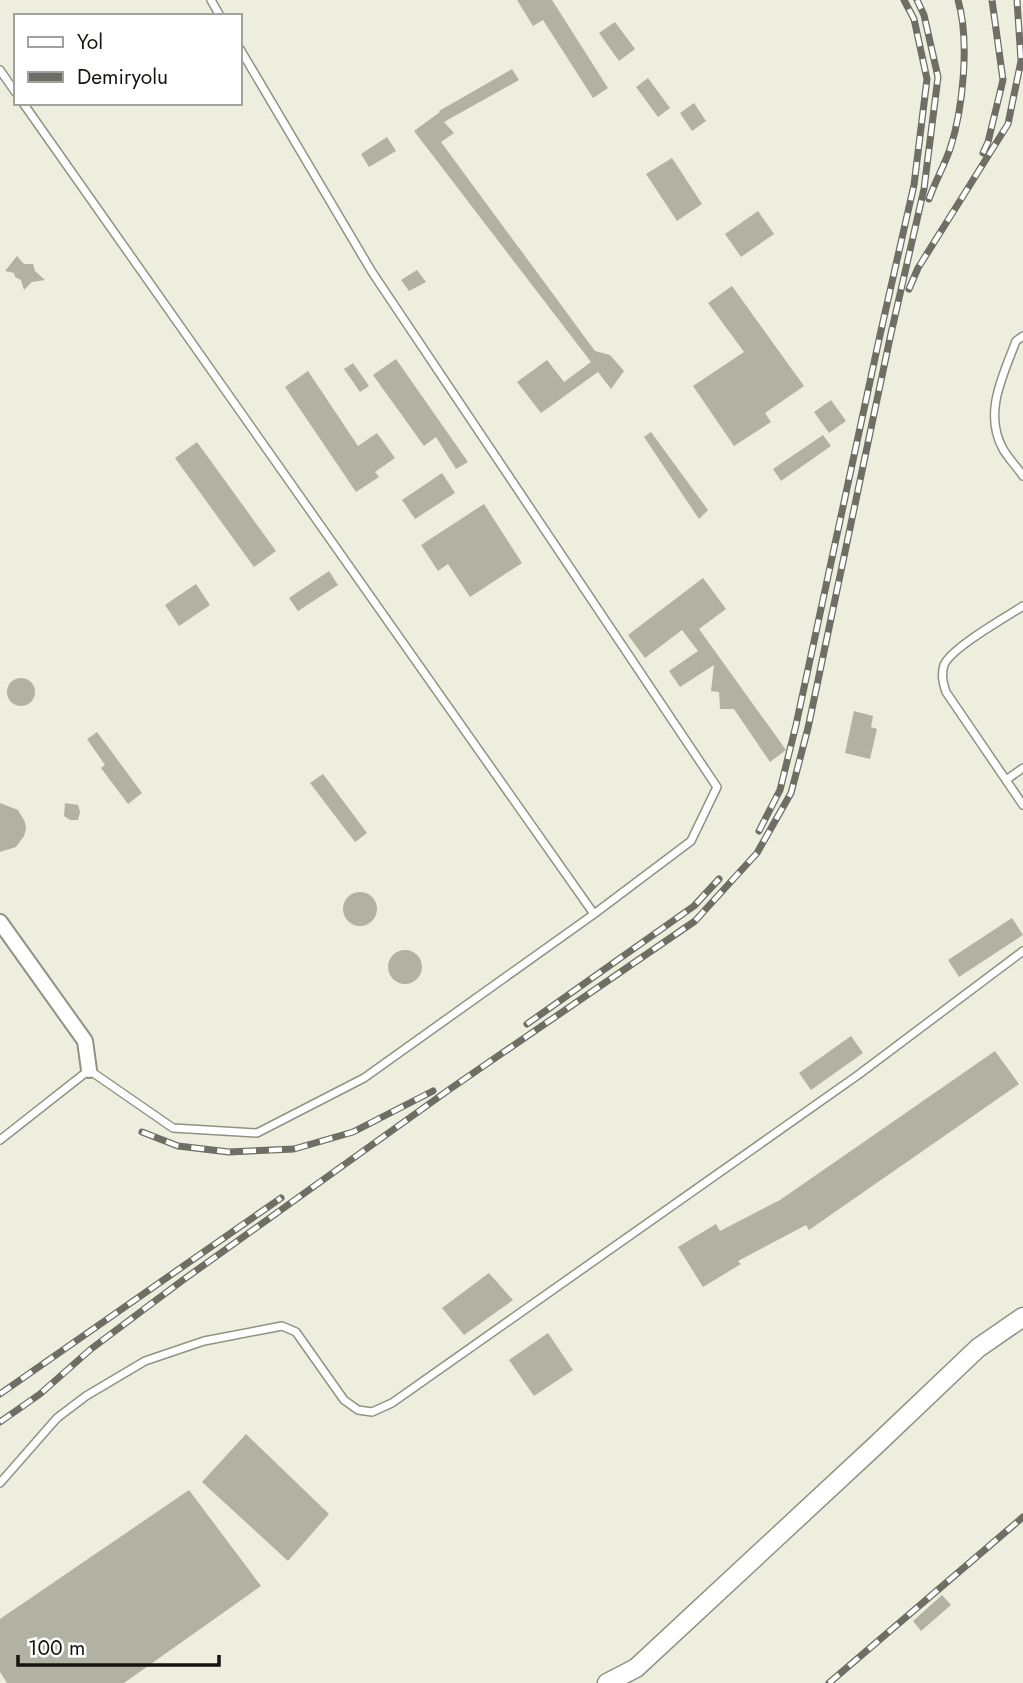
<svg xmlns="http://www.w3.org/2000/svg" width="1023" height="1683" viewBox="0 0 1023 1683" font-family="Jost,sans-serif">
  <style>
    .building { fill: #b2b2a3 }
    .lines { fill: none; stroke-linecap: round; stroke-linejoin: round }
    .service-casing { stroke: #929283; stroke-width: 10 }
    .minor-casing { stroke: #929283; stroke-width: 18 }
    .tertiary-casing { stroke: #929283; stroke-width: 21 }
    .service { stroke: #fff; stroke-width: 7 }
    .minor { stroke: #fff; stroke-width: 14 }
    .tertiary { stroke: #fff; stroke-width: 18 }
    .rail-casing { stroke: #6e6e64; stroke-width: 7 }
    .rail { stroke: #fff; stroke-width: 4.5; stroke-dasharray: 13; stroke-linecap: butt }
  </style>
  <rect width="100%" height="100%" fill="#eeeede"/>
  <path class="building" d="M 517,0 L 552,0 L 608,88 L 593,98 L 543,20 L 533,26 Z
    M 615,22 L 635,49 L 619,61 L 599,33 Z
    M 512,69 L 519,80 L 444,122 L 454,133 L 441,142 L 595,351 L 610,355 L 624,371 L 611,389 L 598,372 L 541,413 L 517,382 L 547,360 L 564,382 L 591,362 L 414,131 L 440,112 L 439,111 Z
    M 648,78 L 670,108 L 658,117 L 636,87 Z
    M 694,103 L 706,121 L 692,131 L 680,113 Z
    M 387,137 L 396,151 L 369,167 L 361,154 Z
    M 672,158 L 702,204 L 677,221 L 646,174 Z
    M 758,211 L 774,234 L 741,257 L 725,234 Z
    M 17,256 L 24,264 L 33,264 L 35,271 L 45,280 L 32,282 L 24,290 L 21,280 L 15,277 L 14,273 L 5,271 Z
    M 417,270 L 426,282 L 409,291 L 401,280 Z
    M 732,286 L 804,386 L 765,413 L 771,422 L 734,446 L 693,386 L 744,352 L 708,303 Z
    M 396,359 L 468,462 L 456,469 L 436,437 L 424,446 L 373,375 Z
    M 353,363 L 369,386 L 360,392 L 344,369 Z
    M 308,371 L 358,446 L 377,433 L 395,458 L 375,472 L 379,477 L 356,492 L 285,387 Z
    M 831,400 L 846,421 L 829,433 L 814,412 Z
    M 651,432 L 708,510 L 699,519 L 644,437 Z
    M 823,435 L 831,446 L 781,481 L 773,469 Z
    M 197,442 L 276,551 L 254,567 L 175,458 Z
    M 442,473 L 455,493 L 415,519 L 402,500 Z
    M 484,504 L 522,563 L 470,597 L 448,564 L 438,571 L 421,545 Z
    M 329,571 L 338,585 L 298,611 L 289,598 Z
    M 703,578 L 726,609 L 699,629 L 786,750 L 770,762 L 734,709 L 720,709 L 719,692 L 711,691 L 714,665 L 680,687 L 669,671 L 698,651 L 682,630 L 645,658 L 628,635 Z
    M 196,584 L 210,605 L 179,626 L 165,605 Z
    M7 692a14 14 0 1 1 28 0a14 14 0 1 1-28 0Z
    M 854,711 L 873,716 L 871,727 L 877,729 L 870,759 L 845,753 Z
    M 97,732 L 142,793 L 128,804 L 101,768 L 105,765 L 87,739 Z
    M 323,774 L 367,833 L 355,842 L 310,783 Z
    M 0,803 L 18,810 L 25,822 L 26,829 L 24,836 L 16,847 L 0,852 Z
    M 65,803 L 78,805 L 80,812 L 78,820 L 70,820 L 64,816 Z
    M343 909a17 17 0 1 1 34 0a17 17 0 1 1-34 0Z
    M 1012,918 L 1023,935 L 959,977 L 948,960 Z
    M388 967a17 17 0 1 1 34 0a17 17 0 1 1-34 0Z
    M 851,1036 L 863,1053 L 811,1090 L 799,1073 Z
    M 995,1051 L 1019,1084 L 809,1230 L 806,1225 L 738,1261 L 741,1264 L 703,1287 L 678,1247 L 716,1224 L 720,1231 L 780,1200 Z
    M 489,1273 L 513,1300 L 464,1335 L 442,1308 Z
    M 548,1333 L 573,1370 L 534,1396 L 509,1360 Z
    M 246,1434 L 329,1514 L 288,1561 L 202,1482 Z
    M 189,1490 L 261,1586 L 124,1683 L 7,1683 L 0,1672 L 0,1619 Z
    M 942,1595 L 951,1605 L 921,1631 L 913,1621 Z"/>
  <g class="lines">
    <g class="service-casing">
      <path id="service" d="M 211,0 L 220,16
        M 0,70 L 16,93
        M 23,103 L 594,914
        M 1023,336 L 1016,341 C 1003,376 983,413 1003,449 C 1008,458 1017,467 1023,476
        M 1023,606 C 1006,617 951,648 944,665 C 941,675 943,683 946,692 L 1023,805
        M 1006,780 L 1023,768
        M 0,1140 L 89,1070 L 173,1128 L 257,1133 L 364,1078 L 594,914 L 691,841 L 717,787 L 372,272 L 240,49
        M 0,1483 L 57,1418 L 86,1396 L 145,1361 L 204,1341 L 282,1326 L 296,1332 L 344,1400 L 358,1410 L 372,1412 L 392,1403 L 858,1075 L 1023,951"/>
    </g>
    <g class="minor-casing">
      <path id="minor" d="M 0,922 L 85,1041 L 89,1070"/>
    </g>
    <g class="tertiary-casing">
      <path id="tertiary" d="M 607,1683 L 636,1668 L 875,1446 L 978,1348 L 1023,1317"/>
    </g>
    <use href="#service" class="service"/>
    <use href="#minor" class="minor"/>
    <use href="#tertiary" class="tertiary"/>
    <g class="rail-casing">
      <path id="rail" d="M 983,153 L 988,142 L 1003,80 L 992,0
        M 929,199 C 935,182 944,166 950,149 C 963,109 970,41 958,0
        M 909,289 L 918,268 L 1008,124 L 1021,61 L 1017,0
        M 759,831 L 780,790 L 796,725 L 880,335 L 914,185 L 927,79 L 914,19 L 904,0
        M 527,1024 L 694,906 L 719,879
        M 142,1132 L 178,1146 L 229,1152 L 294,1149 L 353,1132 L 433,1091
        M 0,1394 L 281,1198
        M 0,1422 L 40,1394 L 91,1349 L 183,1280 L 450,1089 L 695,921 L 757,853 L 791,793 L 808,728 L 890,338 L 924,189 L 938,77 L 924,15 L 917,0
        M 829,1683 L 1023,1517"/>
    </g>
    <use href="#rail" class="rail"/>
  </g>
  <rect x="14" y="14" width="228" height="91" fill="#ffffff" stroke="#a1a19f" stroke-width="2"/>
  <rect x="28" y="37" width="35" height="10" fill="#ffffff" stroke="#a1a19f" stroke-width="2"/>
  <text x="77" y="49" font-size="21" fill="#151510">Yol</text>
  <rect x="28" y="72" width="35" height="10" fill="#6e6e64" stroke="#a1a19f" stroke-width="2"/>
  <text x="77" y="84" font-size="21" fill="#151510">Demiryolu</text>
  <path d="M18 1655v10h201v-10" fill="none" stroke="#151510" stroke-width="3.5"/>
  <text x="28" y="1655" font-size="21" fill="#151510" stroke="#ffffff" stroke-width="5" paint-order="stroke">100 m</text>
</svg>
